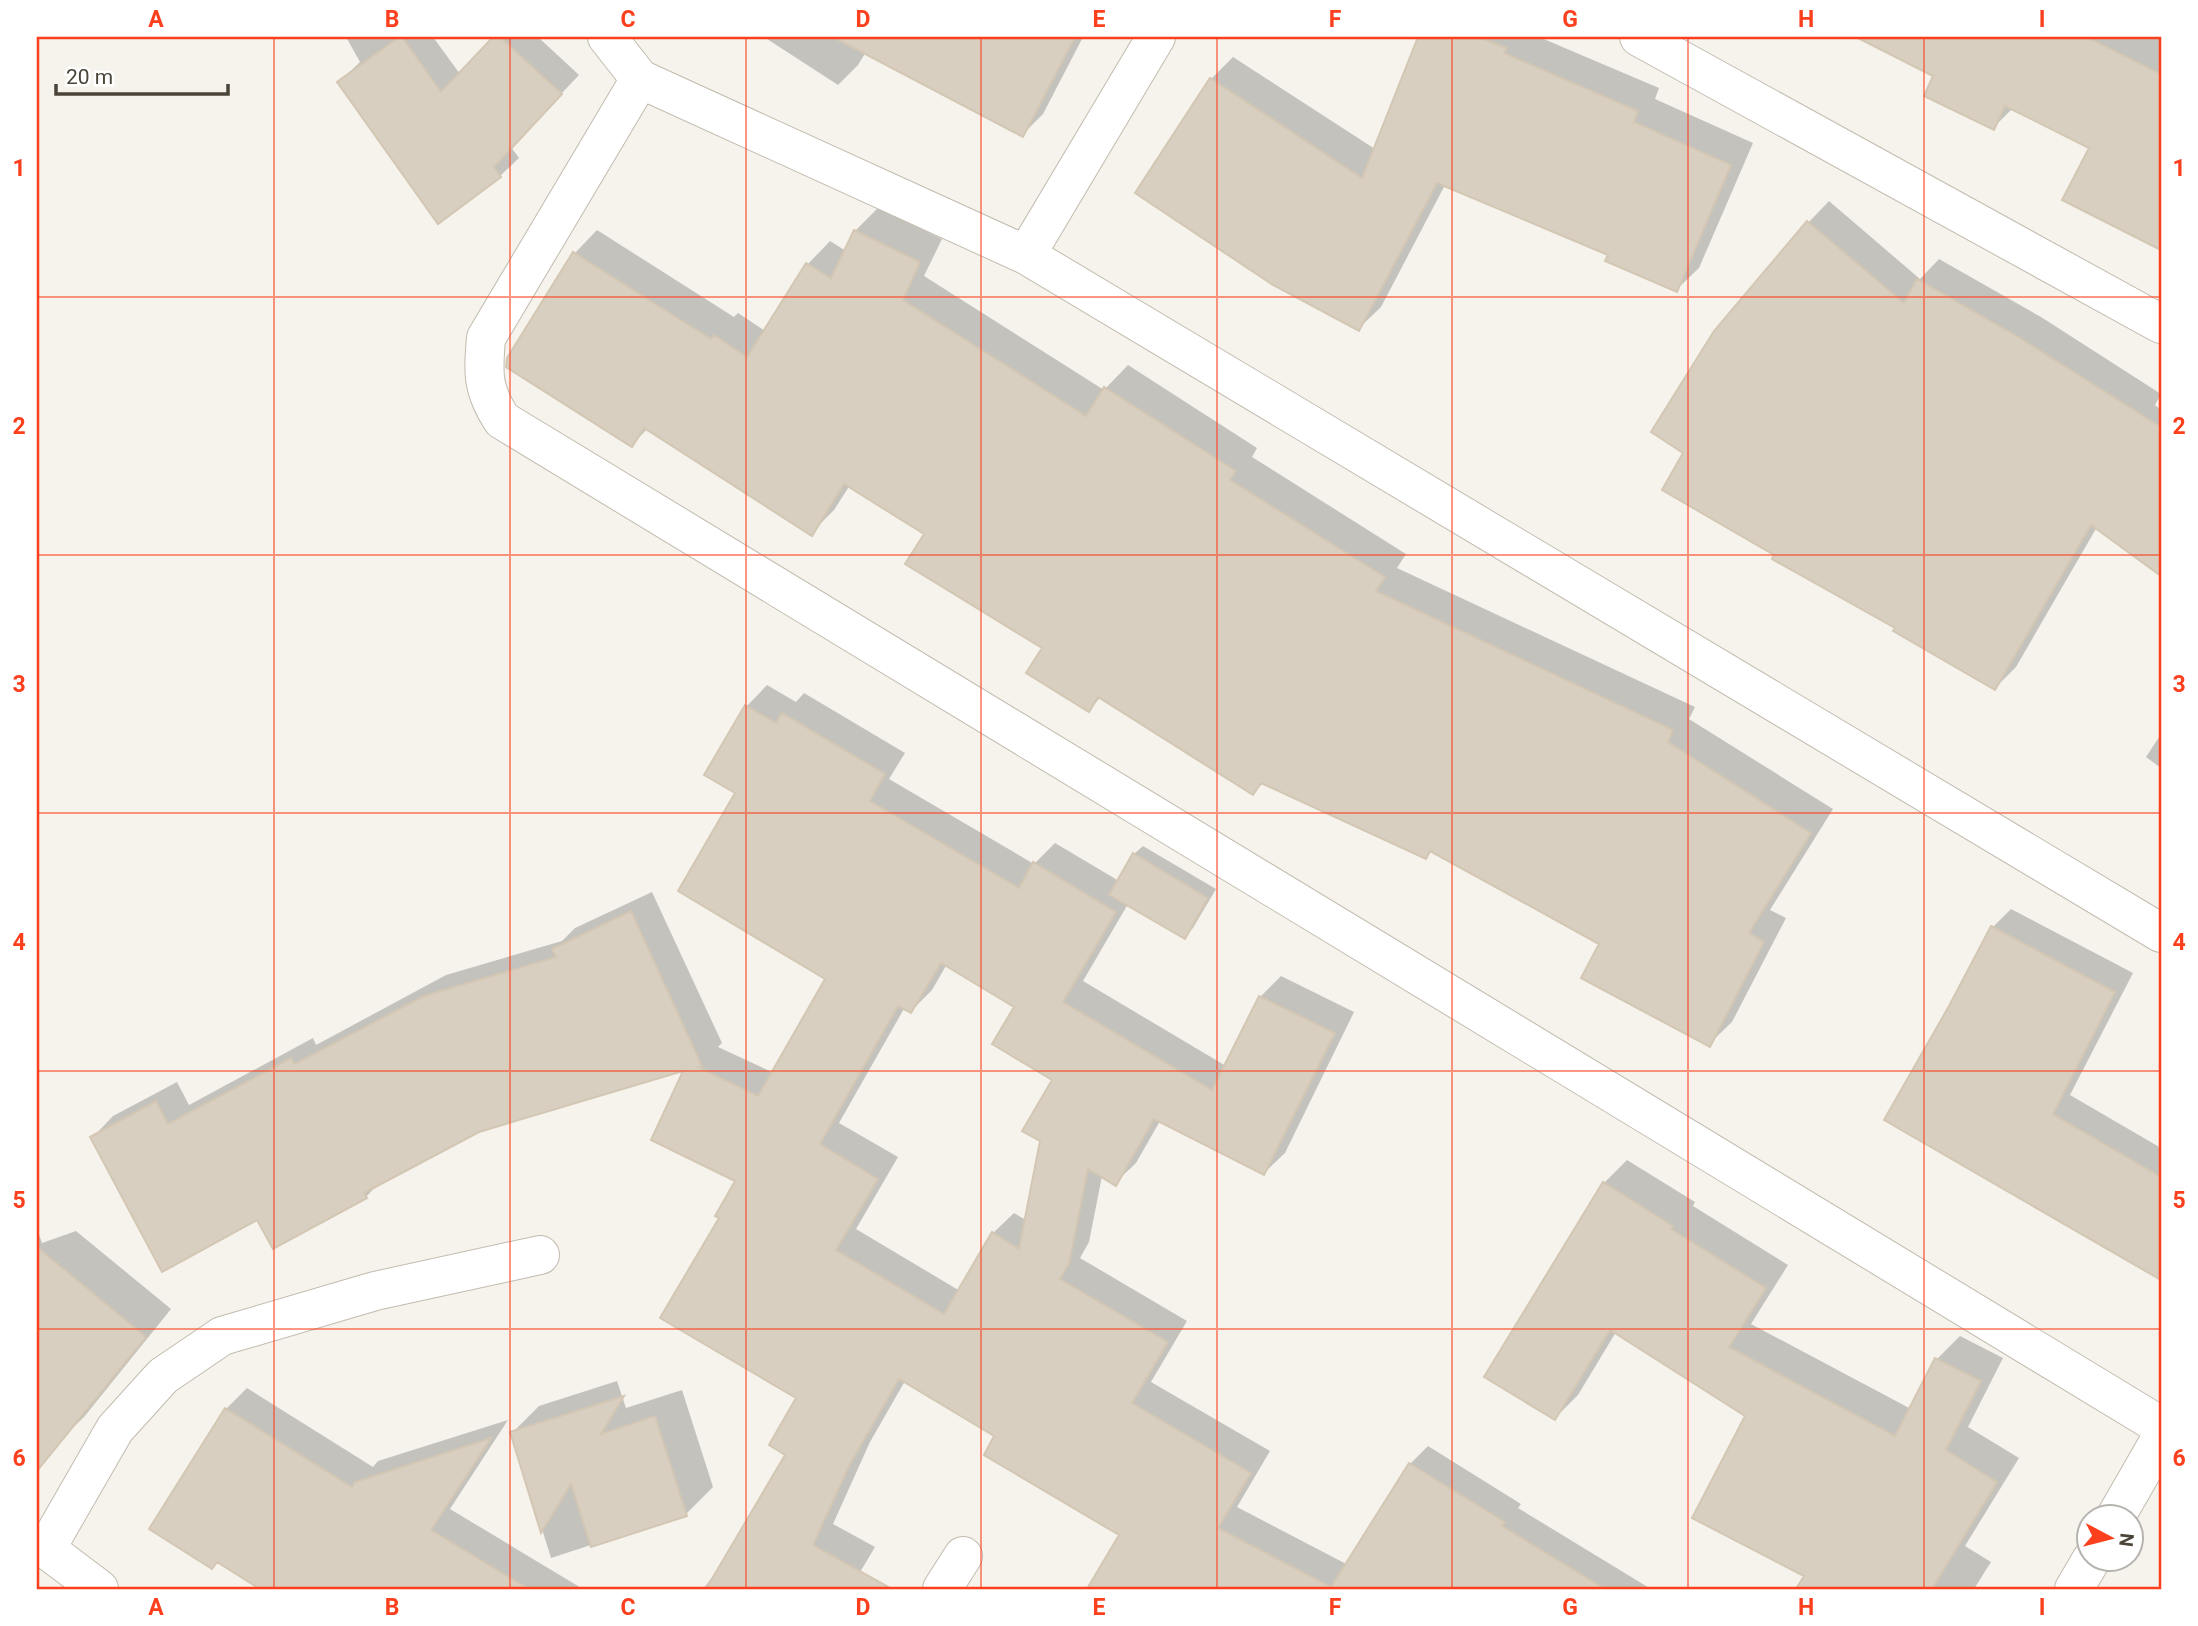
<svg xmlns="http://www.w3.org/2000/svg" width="2198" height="1626" viewBox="0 0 2198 1626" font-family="Roboto,sans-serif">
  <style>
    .shadow { fill: #0003; fill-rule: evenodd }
    .building { fill: #d8cfc1; stroke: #d3c7b4; stroke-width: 2; fill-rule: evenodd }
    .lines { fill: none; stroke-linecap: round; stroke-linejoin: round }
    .minor-casing { stroke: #c2bbae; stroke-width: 40 }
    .minor { stroke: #fff; stroke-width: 38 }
    .grid { fill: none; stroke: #fc3f1d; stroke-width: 2; stroke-opacity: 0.55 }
    .neatline { fill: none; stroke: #fc3f1d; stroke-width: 2.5 }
    .grid-label { font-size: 23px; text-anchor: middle; font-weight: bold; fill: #fc3f1d }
  </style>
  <rect width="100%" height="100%" fill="#f6f3ec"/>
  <path class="shadow" d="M 346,37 L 433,37 L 460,74 L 495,37 L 538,37 L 579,75 L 511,147 L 519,158 L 500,176 L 438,221 L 339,82 L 360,62 Z
    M 764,37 L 1083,37 L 1043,114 L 1022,135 L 866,52 L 858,65 L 838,85 Z
    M 1419,37 L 1539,37 L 1659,88 L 1655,99 L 1753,143 L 1699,268 L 1676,290 L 1610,254 L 1445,185 L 1381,307 L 1358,329 L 1211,79 L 1233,57 L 1375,149 Z
    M 1860,37 L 2161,37 L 2161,236 L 2153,244 L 2091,147 L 2013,108 L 1993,128 L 1935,75 Z
    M 1829,201 L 1920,279 L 1939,259 L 2041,317 L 2161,394 L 2155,405 L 2161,410 L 2161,574 L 2097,527 L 2016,667 L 1995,688 L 1777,555 L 1686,452 L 1716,332 L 1809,222 Z
    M 878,208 L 942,239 L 924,276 L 1104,390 L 1128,365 L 1257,448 L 1252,457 L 1406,554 L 1397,568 L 1695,707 L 1689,719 L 1833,809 L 1770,910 L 1786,918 L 1732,1022 L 1709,1044 L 1601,943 L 1433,850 L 1426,857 L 1264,782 L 1253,793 L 1101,697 L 1089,710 L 1044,647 L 926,533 L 850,485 L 834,510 L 811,533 L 648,428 L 632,445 L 508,358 L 575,253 L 597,230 L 734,317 L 738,313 L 765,331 L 808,264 L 830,241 L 846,251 L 855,231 Z
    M 767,685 L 796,702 L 804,693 L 905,753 L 889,779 L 1034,864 L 1055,843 L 1119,881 L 1134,854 L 1143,846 L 1216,889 L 1193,928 L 1184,937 L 1128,904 L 1083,981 L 1226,1066 L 1260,997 L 1281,976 L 1354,1012 L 1285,1153 L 1264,1173 L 1160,1121 L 1136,1163 L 1115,1183 L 1102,1176 L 1089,1242 L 1080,1258 L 1187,1321 L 1151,1382 L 1270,1451 L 1237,1507 L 1352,1567 L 1341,1589 L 1089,1589 L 1122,1535 L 997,1436 L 905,1381 L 870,1442 L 833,1524 L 875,1547 L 850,1589 L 703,1589 L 717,1571 L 788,1454 L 798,1397 L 721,1218 L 738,1181 L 686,1069 L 478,1130 L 379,1183 L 366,1197 L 258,1218 L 93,1137 L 113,1116 L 177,1082 L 189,1105 L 313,1038 L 316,1045 L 446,975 L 562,941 L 575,928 L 652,892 L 722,1043 L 718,1047 L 774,1073 L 827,979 L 738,792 L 707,774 L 747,706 ZM 947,964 L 1016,1007 L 1055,1079 L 1026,1220 L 1014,1213 L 993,1233 L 960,1291 L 856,1229 L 898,1157 L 839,1123 L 905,1007 L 911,1011 L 932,990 Z
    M 2161,734 L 2161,768 L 2146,757 Z
    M 2011,909 L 2133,973 L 2070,1095 L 2161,1148 L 2161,1266 L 2154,1274 L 1928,1045 L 1993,927 Z
    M 1627,1160 L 1695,1202 L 1693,1206 L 1788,1265 L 1751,1324 L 1911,1409 L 1937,1359 L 1960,1336 L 2003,1358 L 1968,1427 L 2019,1458 L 1965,1546 L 1991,1562 L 1974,1589 L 1798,1589 L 1806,1575 L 1747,1415 L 1616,1332 L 1578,1395 L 1555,1418 L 1604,1183 Z
    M 37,1229 L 42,1243 L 76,1231 L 171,1309 L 84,1417 L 57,1443 L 37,1424 Z
    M 617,1381 L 626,1408 L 682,1390 L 713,1487 L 686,1514 L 551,1558 L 512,1433 L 539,1406 Z
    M 247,1388 L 373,1467 L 378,1461 L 508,1420 L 450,1509 L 583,1589 L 263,1589 L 218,1561 L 212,1567 L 226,1409 Z
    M 1428,1446 L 1521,1504 L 1518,1508 L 1651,1589 L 1445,1589 L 1363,1539 L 1410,1464 Z"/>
  <path class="building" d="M 399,37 L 402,37 L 441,92 L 493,37 L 500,37 L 562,94 L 494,167 L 501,177 L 438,224 L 337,82 Z
    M 833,37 L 1075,37 L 1023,137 Z
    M 1418,37 L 1478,37 L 1507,48 L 1504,53 L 1638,111 L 1634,122 L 1731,165 L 1677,292 L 1605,261 L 1608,255 L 1437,183 L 1359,331 L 1273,285 L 1135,193 L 1210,78 L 1362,178 Z
    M 1856,37 L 2087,37 L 2161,74 L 2161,250 L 2062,200 L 2089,148 L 2005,106 L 1994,130 L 1924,96 L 1933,76 Z
    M 1807,221 L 1904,303 L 1917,279 L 2020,338 L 2161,427 L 2161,576 L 2091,525 L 1995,690 L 1893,631 L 1895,628 L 1772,559 L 1774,555 L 1662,490 L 1683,453 L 1651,432 L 1714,331 Z
    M 854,230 L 920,262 L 903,300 L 1086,416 L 1104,387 L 1236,471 L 1230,480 L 1385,577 L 1376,591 L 1673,730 L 1668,742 L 1811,833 L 1749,933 L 1764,942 L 1710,1047 L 1581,978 L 1599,944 L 1430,851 L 1426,859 L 1261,783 L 1253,795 L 1098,697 L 1089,712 L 1026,673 L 1042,648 L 905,564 L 924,534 L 844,484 L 812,536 L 644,428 L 632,447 L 506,367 L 507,358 L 573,252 L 711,339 L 714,335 L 747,357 L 806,263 L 831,278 Z
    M 745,705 L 776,723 L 782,713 L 885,774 L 870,801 L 1019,888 L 1033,862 L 1116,912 L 1063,1002 L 1212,1090 L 1259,996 L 1335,1033 L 1264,1175 L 1154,1119 L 1116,1186 L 1088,1169 L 1069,1264 L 1060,1279 L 1168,1342 L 1132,1403 L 1251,1473 L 1218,1528 L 1331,1587 L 1409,1463 L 1505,1522 L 1502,1526 L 1605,1589 L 1087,1589 L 1119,1535 L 984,1455 L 994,1436 L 899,1379 L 850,1464 L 813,1545 L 892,1589 L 706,1589 L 785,1455 L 769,1445 L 796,1398 L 660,1318 L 719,1218 L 715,1216 L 735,1181 L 651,1140 L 683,1071 L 479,1132 L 364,1193 L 367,1198 L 273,1249 L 257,1220 L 162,1272 L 90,1137 L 156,1101 L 168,1124 L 291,1058 L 295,1064 L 424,996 L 556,957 L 552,949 L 631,911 L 702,1066 L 698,1067 L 758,1096 L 825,979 L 678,891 L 735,793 L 704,775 ZM 941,963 L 1014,1007 L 992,1044 L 1052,1080 L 1022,1131 L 1040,1141 L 1019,1249 L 992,1232 L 944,1314 L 836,1250 L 878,1179 L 820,1144 L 898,1006 L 911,1013 Z
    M 1133,853 L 1208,898 L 1185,939 L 1109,895 Z
    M 1991,926 L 2115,992 L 2053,1114 L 2161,1177 L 2161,1280 L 1884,1120 L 1949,1006 Z
    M 1603,1182 L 1673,1226 L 1671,1229 L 1766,1288 L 1729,1347 L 1895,1436 L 1935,1358 L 1981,1381 L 1946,1450 L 1997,1482 L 1932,1589 L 1796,1589 L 1804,1576 L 1692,1518 L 1745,1416 L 1610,1330 L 1555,1420 L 1484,1377 Z
    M 37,1247 L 146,1337 L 37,1471 Z
    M 624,1396 L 601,1434 L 655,1416 L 687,1516 L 591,1547 L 571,1484 L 541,1533 L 510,1432 Z
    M 225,1408 L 352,1487 L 355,1482 L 491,1438 L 431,1530 L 529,1589 L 260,1589 L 217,1562 L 212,1569 L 149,1529 Z"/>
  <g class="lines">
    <g class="minor-casing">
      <path id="minor" d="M 607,37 L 640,79 L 1026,255 L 2161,933
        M 1639,37 L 2161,324
        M 640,79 L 486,338 C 483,374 482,389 502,420 L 2161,1426
        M 1026,255 L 1156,37
        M 2115,1518 L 2161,1438
        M 99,1589 L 46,1549 L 115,1429 L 163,1376 L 222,1336 L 375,1291 L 540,1255
        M 942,1589 L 963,1556
        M 2074,1589 L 2091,1560"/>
    </g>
    <use href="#minor" class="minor"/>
  </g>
  <path class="grid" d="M 274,37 L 274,1589M 510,37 L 510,1589M 746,37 L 746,1589M 981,37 L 981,1589M 1217,37 L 1217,1589M 1452,37 L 1452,1589M 1688,37 L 1688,1589M 1924,37 L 1924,1589M 37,297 L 2161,297M 37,555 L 2161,555M 37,813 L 2161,813M 37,1071 L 2161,1071M 37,1329 L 2161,1329"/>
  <rect width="2198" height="1626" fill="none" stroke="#ffffff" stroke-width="77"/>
  <g transform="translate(2110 1538) rotate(97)"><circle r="33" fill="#ffffff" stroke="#b7b4b0" stroke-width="2"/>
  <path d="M0-5L12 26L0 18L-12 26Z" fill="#fc3f1d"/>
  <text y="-10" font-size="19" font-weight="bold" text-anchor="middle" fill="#4b4439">N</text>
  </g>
  <path d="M56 84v10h172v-10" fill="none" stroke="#4b4439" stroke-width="3.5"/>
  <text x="66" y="84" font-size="21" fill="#4b4439" stroke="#ffffff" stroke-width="5" paint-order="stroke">20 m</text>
  <rect x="38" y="38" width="2122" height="1550" class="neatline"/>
  <g class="grid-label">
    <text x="156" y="27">A</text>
    <text x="392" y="27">B</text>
    <text x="628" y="27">C</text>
    <text x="863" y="27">D</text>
    <text x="1099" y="27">E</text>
    <text x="1335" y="27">F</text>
    <text x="1570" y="27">G</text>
    <text x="1806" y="27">H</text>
    <text x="2042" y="27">I</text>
    <text x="19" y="176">1</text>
    <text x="2179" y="176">1</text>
    <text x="19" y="434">2</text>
    <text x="2179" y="434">2</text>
    <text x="19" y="692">3</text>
    <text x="2179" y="692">3</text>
    <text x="19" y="950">4</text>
    <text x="2179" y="950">4</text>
    <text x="19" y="1208">5</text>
    <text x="2179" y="1208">5</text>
    <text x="19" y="1466">6</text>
    <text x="2179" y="1466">6</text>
    <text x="156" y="1615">A</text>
    <text x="392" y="1615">B</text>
    <text x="628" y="1615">C</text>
    <text x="863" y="1615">D</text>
    <text x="1099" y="1615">E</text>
    <text x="1335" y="1615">F</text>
    <text x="1570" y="1615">G</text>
    <text x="1806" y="1615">H</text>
    <text x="2042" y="1615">I</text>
  </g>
</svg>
